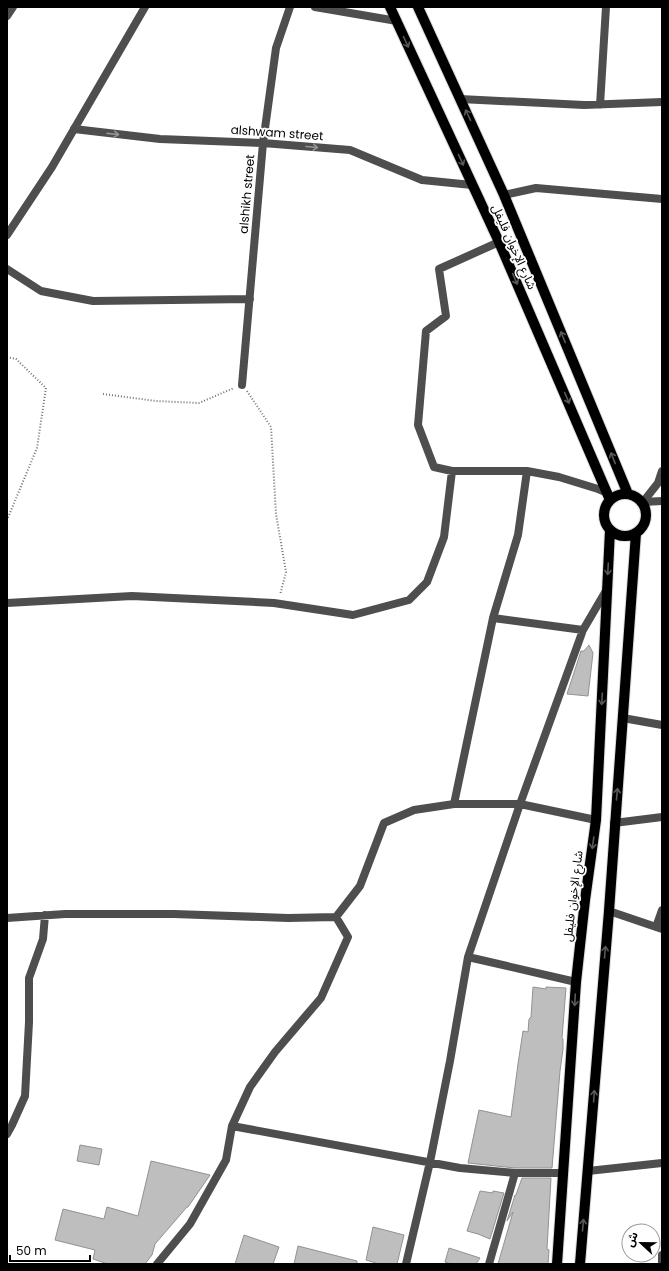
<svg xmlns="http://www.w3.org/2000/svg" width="669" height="1271" viewBox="0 0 669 1271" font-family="Poppins,'Noto Sans Arabic',sans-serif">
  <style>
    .building { fill: #bebebe; stroke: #929292 }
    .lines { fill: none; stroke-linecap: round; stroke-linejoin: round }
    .primary-casing { stroke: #dbdbdb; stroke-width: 12 }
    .path { stroke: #707070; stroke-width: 2; stroke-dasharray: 1 2; stroke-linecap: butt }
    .minor { stroke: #4e4e4e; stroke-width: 8 }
    .tertiary { stroke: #4e4e4e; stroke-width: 8 }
    .primary { stroke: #000; stroke-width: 10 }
    .oneway { stroke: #595959 }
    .oneway2 { stroke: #959595 }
    .labels { text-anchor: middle; stroke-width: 3.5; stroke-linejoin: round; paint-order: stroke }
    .street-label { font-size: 12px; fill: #000; stroke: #fff }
  </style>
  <rect width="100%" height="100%" fill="#fff"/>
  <path class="building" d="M 589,645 L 593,653 L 588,696 L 567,694 L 581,651 L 584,651 Z
    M 533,987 L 546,989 L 546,987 L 566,988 L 562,1038 L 563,1039 L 563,1049 L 560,1071 L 552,1168 L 515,1168 L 468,1163 L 479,1110 L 511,1117 L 518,1064 L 523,1031 L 528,1032 L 529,1019 L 531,1017 Z
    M 80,1145 L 102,1149 L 99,1165 L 77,1161 Z
    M 151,1161 L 210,1175 L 188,1207 L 187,1207 L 155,1244 L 152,1255 L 145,1264 L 108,1264 L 93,1259 L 95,1250 L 55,1240 L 63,1209 L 104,1219 L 107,1207 L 138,1216 Z
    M 522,1178 L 551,1178 L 547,1249 L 549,1250 L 548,1264 L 498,1264 L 513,1212 L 507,1221 L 515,1195 L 516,1195 Z
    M 480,1191 L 493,1193 L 493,1191 L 504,1193 L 490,1239 L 478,1234 L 467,1231 Z
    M 373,1227 L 404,1235 L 397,1264 L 379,1264 L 366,1260 Z
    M 244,1235 L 279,1247 L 273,1264 L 235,1264 Z
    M 298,1246 L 357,1261 L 357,1264 L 294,1264 Z
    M 449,1248 L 480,1258 L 476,1264 L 451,1264 L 445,1262 Z"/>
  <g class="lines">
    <g class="primary-casing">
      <path id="primary" d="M 390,7 L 499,242 L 610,500
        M 418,7 L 504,195 L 628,494
        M604 515a21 21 0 1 1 42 0a21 21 0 1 1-42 0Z
        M 557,1264 L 576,982 L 585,900 L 596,820 L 610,530
        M 580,1264 L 609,911 L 636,533"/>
    </g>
    <path class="path" d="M 7,357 L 16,359 L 46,388 L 37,448 L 7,520
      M 247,391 L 271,427 L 276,514 L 286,572 L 280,595
      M 103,394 L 156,401 L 199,403 L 234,388"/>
    <path class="minor" d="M 315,7 L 397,21
      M 7,16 L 13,7
      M 460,99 L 584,105 L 662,102
      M 600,105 L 606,7
      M 74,129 L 160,139 L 263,143 L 350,150 L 422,180 L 472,185
      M 504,195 L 536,188 L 662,199
      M 499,242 L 439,269 L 446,316 L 426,331 L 418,425 L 434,467 L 452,471 L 527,471 L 559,477 L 598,489 L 608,493
      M 7,269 L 41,291 L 93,301 L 250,299
      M 242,385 L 263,143 L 276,48 L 290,7
      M 643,502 L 658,483 L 662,471
      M 7,603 L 132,596 L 274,603 L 353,615 L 409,600 L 427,582 L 444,537 L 452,471
      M 493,618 L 583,630
      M 623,718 L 662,725
      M 454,804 L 493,618 L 518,535 L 527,471
      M 596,820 L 520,804 L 583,630 L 607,589
      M 614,823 L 662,817
      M 609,911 L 662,929
      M 7,918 L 65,914 L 174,914 L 288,918 L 336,917 L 360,886 L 384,823 L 414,810 L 454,804 L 520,804 L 468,957 L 450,1061 L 430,1162 L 406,1264
      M 656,927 L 662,910
      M 468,957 L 576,982
      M 232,1126 L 460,1168 L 515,1173 L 562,1173
      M 7,1134 L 12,1125 L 25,1096 L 29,1022 L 29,978 L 43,939 L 45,915
      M 588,1171 L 662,1163
      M 157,1264 L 190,1224 L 226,1160 L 232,1126 L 250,1087 L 275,1052 L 321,998 L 348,937 L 336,917
      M 489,1264 L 515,1173
      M 662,1264 L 662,1255"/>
    <path class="tertiary" d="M 7,235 L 52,167 L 145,7
      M 643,502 L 662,501"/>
    <use href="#primary" class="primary"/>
  </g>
  <defs><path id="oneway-shaft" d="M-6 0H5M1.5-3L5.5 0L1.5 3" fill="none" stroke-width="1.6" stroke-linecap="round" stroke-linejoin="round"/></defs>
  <g class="oneway">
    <use href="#oneway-shaft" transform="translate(406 42) rotate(65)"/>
    <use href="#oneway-shaft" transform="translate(468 115) rotate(-115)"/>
    <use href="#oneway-shaft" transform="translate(461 160) rotate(65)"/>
    <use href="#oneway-shaft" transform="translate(515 279) rotate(67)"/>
    <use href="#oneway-shaft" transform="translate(563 337) rotate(-112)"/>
    <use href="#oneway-shaft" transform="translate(567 398) rotate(67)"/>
    <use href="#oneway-shaft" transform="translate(613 458) rotate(-112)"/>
    <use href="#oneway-shaft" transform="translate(608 569) rotate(93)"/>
    <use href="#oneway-shaft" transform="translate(602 699) rotate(93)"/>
    <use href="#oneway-shaft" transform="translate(617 794) rotate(-85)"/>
    <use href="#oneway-shaft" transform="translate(593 843) rotate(98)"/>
    <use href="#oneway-shaft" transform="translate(605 952) rotate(-85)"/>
    <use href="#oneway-shaft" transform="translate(575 1000) rotate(93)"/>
    <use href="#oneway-shaft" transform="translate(594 1096) rotate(-86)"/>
    <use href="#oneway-shaft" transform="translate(583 1225) rotate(-85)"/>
  </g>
  <g class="oneway2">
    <use href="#oneway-shaft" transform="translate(113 134) rotate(6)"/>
    <use href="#oneway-shaft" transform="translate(312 147) rotate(5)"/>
  </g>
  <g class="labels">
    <g class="street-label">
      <text transform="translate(277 133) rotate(4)" y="4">alshwam street</text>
      <text transform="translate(247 194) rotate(-85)" y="4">alshikh street</text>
      <text transform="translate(514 247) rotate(66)" y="4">شارع الإخوان فليفل</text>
      <text transform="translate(573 896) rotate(-83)" y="4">شارع الإخوان فليفل</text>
    </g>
  </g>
  <rect width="669" height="1271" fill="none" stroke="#000000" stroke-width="16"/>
  <g transform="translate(641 1243) rotate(292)"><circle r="19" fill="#ffffff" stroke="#999999"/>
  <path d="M0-3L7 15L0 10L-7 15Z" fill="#000000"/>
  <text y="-6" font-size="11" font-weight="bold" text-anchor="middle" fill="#000000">ش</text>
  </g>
  <path d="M10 1255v6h80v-6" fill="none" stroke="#000000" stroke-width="2"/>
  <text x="16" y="1255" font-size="12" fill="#000000" stroke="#ffffff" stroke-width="3" paint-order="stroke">50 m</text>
</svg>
